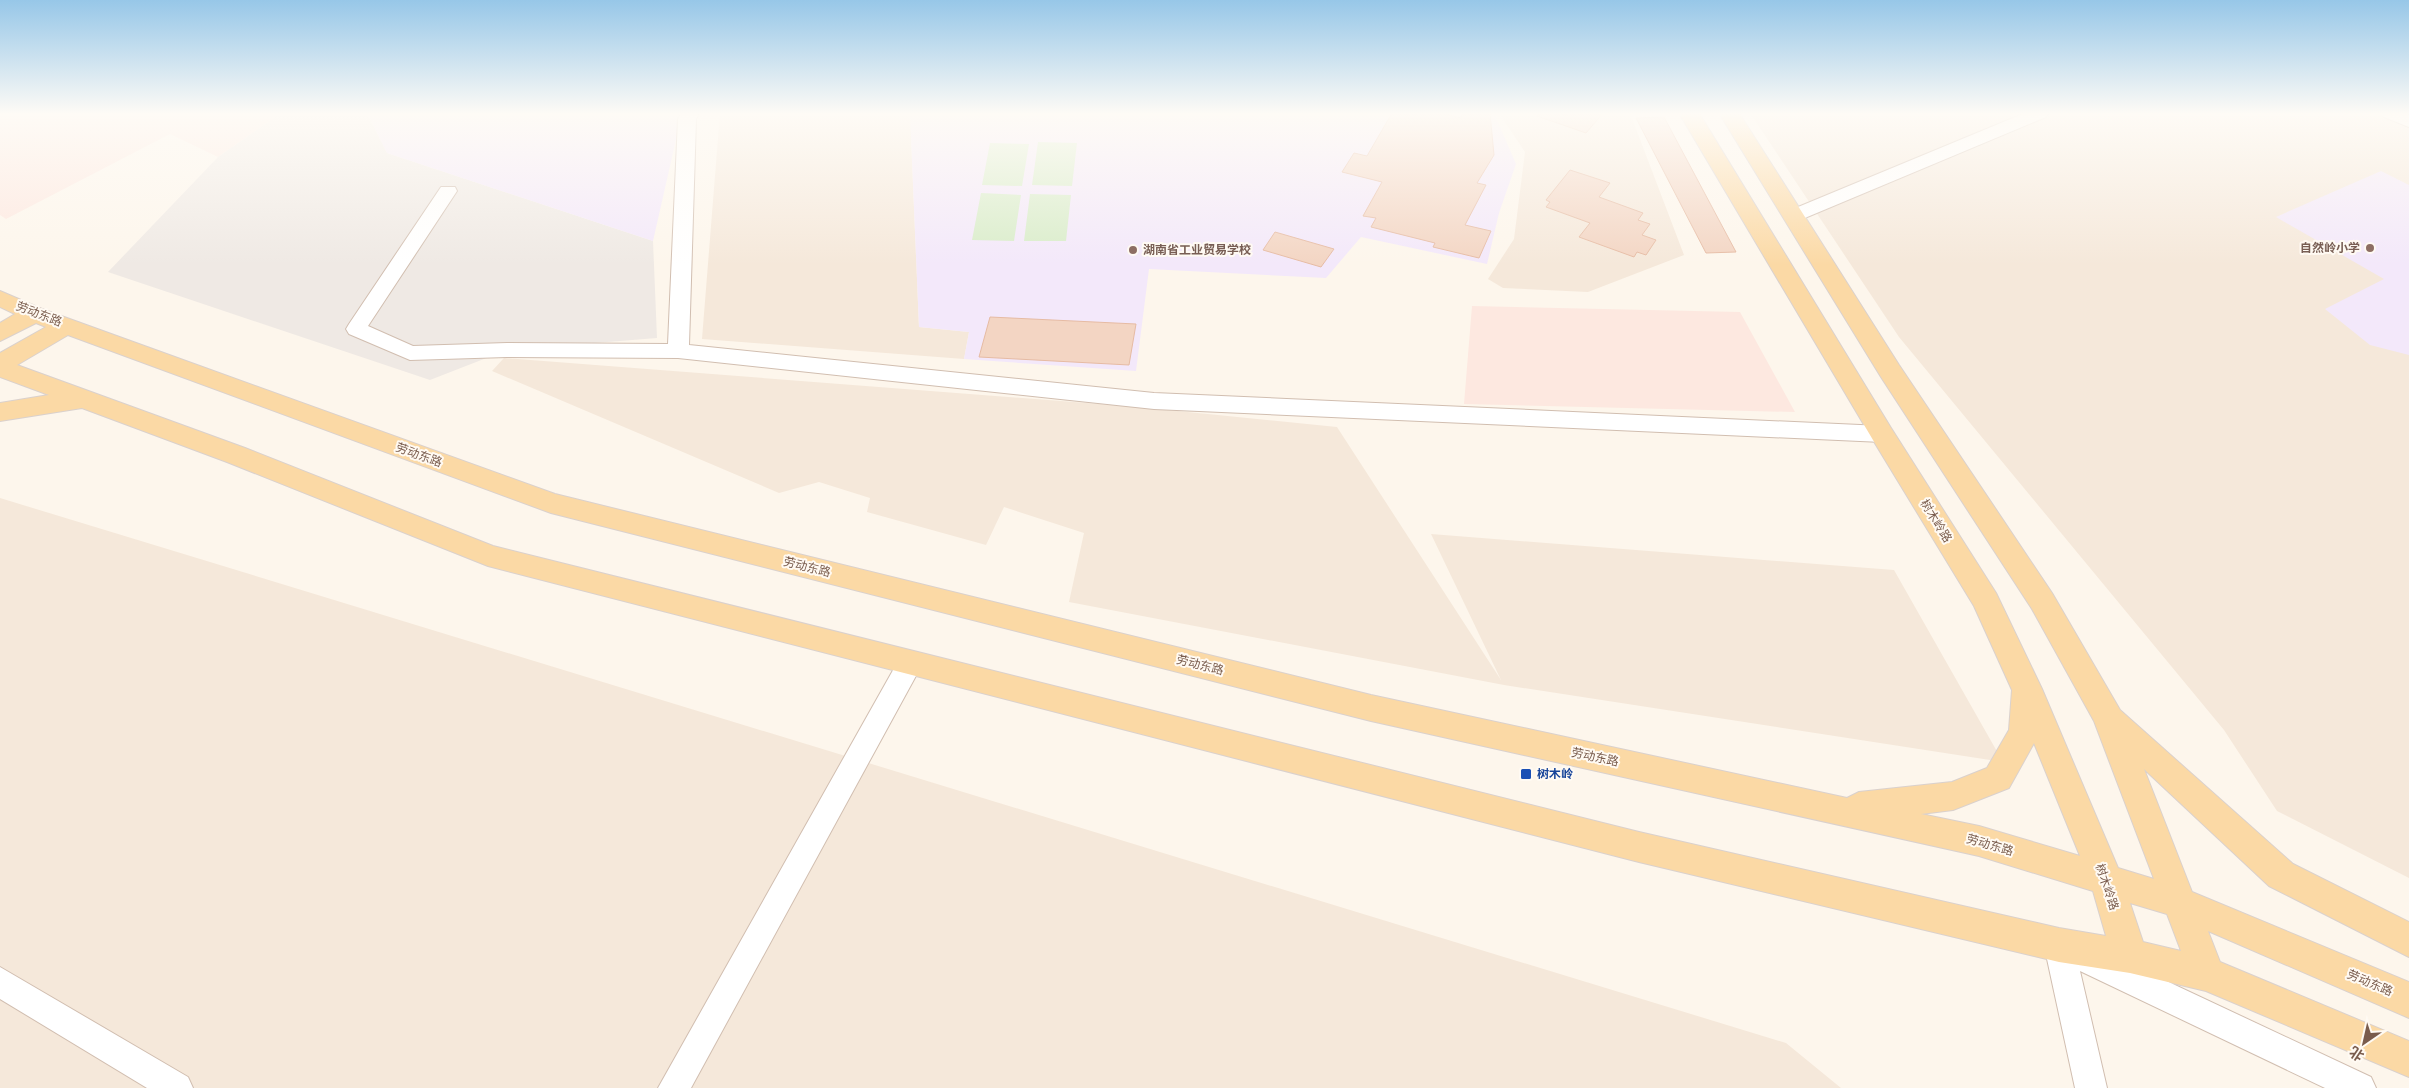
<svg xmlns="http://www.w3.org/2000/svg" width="2409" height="1088" viewBox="0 0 2409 1088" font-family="Overpass,'Noto Sans SC',sans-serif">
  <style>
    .residential { fill: #f5e8da }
    .commercial { fill: #fde8e0 }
    .industrial { fill: #efe9e4 }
    .education { fill: #f3e8fa }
    .green { fill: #d8ecc9 }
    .building { fill: #f3d5c3; stroke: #e6bba3 }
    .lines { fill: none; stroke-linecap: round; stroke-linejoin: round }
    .minor-casing { stroke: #d1beb0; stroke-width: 2 }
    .major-casing { stroke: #dad1cd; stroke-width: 2 }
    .minor { fill: #fff; fill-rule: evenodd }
    .major { fill: #fbd9a5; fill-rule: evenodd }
    .education-dot { fill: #8d6e63; stroke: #fffaf3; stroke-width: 2 }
    .transit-dot { fill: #1a4fb4; stroke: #fffaf3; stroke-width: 2 }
    .labels { text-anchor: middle; stroke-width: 4; stroke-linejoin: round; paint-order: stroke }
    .education-label { font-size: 12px; font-weight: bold; fill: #785e54; stroke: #fffaf3; text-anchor: end }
    .street-label { font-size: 12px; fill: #7a5c4d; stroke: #fffaf3 }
    .transit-label { font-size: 12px; font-weight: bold; fill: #164399; stroke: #fffaf3; text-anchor: start }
  </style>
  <rect width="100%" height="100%" fill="#fdf6ec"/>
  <path class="residential" d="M 720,113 L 910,113 L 919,327 L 969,332 L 964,359 L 702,339 Z
    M 1502,113 L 1630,113 L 1684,255 L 1588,292 L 1503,288 L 1488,279 L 1514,239 L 1525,152 L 1503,119 Z
    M 1750,113 L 2409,113 L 2409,878 L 2277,811 L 2224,730 L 1899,337 Z
    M 504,358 L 1138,407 L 1337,427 L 1501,680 L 1431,534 L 1894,570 L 2003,762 L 1504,685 L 1069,602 L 1084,533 L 1004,507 L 986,545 L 867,512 L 870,498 L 819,482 L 779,493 L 492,371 Z
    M 0,498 L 1786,1043 L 1841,1088 L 0,1088 Z"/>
  <path class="commercial" d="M 0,113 L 281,113 L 218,157 L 170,134 L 6,219 L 0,215 Z
    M 1472,306 L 1740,312 L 1795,412 L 1464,404 Z"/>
  <path class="industrial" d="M 281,113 L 367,113 L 387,153 L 653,241 L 657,338 L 507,350 L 430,380 L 108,272 L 218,157 Z"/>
  <path class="education" d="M 367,113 L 682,113 L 653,241 L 387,153 Z
    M 910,113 L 1494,113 L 1516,164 L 1499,213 L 1487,264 L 1361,237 L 1326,278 L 1149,269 L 1136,371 L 964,359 L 969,332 L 919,327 Z
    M 2381,171 L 2409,185 L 2409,355 L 2370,345 L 2325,309 L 2384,279 L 2276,217 Z"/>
  <path class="green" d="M 1038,142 L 1077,143 L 1072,186 L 1032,185 Z
    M 990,143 L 1029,144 L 1022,186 L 982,185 Z
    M 981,193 L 1021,195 L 1014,241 L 972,240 Z
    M 1030,194 L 1071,195 L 1066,241 L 1024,241 Z"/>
  <path class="building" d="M 1392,113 L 1441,113 L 1461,118 L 1462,113 L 1490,113 L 1494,155 L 1477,183 L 1486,185 L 1465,225 L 1491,231 L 1479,258 L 1433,247 L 1435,243 L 1371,227 L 1376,218 L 1363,216 L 1382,182 L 1342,172 L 1354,153 L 1367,156 Z
    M 1538,113 L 1603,113 L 1586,133 L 1537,116 Z
    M 1664,117 L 1736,252 L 1706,253 L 1636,118 Z
    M 1570,170 L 1610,183 L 1599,197 L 1643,213 L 1638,220 L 1650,224 L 1642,235 L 1656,240 L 1646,255 L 1637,252 L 1634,257 L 1579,237 L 1590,223 L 1546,207 L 1550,202 L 1546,200 Z
    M 1275,232 L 1334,249 L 1321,267 L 1263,250 Z
    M 990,317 L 1136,324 L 1129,365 L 979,357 Z"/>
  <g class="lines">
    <g class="minor-casing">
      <path id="minor" d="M 681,113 L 699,113 L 696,119 L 689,345 L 1154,393 L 1882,426 L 1890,428 L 1893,434 L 1890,440 L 1882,442 L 1154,409 L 678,358 L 507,357 L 410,360 L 349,334 L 346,329 L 349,324 L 441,187 L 455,187 L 457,191 L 368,326 L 413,346 L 507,343 L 668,344 L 678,119 Z
        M 2025,113 L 2049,113 L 2046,117 L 1800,220 L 1786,220 L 1784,216 L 1786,212 Z
        M 2381,113 L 2404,113 L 2409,115 L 2409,127 L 2384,117 Z
        M 910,652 L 919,656 L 923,663 L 691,1088 L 658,1088 L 901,656 Z
        M 2059,931 L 2070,935 L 2074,946 L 2083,942 L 2094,947 L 2371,1077 L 2376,1088 L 2325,1088 L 2080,971 L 2107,1088 L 2075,1088 L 2044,945 L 2048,935 Z
        M 0,967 L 188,1077 L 193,1088 L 147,1088 L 0,999 Z"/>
    </g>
    <g class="major-casing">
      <path id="major" d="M 1679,113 L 1699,113 L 1891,428 L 1996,593 L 2042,689 L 2118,868 L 2154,879 L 2094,721 L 2032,609 L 1881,377 L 1719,113 L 1739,113 L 1899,365 L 2052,593 L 2120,710 L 2293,864 L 2409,922 L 2409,957 L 2269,886 L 2144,769 L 2192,892 L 2409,982 L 2409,1018 L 2208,931 L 2220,962 L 2409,1041 L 2409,1077 L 2206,991 L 2130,973 L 2059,962 L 1639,862 L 488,566 L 227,462 L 82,408 L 0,421 L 0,403 L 49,395 L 0,377 L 0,353 L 46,327 L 36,323 L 0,341 L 0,323 L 15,314 L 0,307 L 0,291 L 42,309 L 161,352 L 555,494 L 1371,695 L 1847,798 L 1859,792 L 1952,782 L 1987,768 L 2009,730 L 2012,690 L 1974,606 L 1873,440 ZM 68,335 L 551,513 L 1371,721 L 1979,856 L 2093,891 L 2106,936 L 2059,928 L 1639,832 L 493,546 L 245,448 L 17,365 ZM 2034,743 L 2080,856 L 1979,826 L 1921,814 L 1953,810 L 2009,788 ZM 2130,903 L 2167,914 L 2181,951 L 2143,942 Z"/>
    </g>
    <use href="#minor" class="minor"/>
    <use href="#major" class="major"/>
  </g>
  <linearGradient id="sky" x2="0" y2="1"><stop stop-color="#97c7e8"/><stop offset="0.43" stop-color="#fefbf6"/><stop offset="1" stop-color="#fefbf6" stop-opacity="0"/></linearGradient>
  <rect width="2409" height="265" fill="url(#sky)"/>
  <g class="education-dot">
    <circle cx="2370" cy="248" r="5"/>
    <circle cx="1133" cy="250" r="5"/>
  </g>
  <rect class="transit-dot" x="1520" y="768" width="12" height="12" rx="2.5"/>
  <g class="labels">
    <g class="education-label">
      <text x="2360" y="252">自然岭小学</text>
      <text x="1143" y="254" text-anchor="start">湖南省工业贸易学校</text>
    </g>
    <g class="street-label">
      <text transform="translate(39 314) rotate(21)" y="4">劳动东路</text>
      <text transform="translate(419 455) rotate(20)" y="4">劳动东路</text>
      <text transform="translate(1936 521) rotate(58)" y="4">树木岭路</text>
      <text transform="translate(807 567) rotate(14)" y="4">劳动东路</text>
      <text transform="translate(1200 665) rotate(14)" y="4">劳动东路</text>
      <text transform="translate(1595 757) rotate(12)" y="4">劳动东路</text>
      <text transform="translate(1990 845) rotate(16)" y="4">劳动东路</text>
      <text transform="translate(2107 887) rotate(71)" y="4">树木岭路</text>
      <text transform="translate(2370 983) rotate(23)" y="4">劳动东路</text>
    </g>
    <g class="transit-label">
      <text x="1537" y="778">树木岭</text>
    </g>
  </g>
  <g transform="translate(2364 1043) rotate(214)" stroke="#fffaf3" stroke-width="4" paint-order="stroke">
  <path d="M0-4L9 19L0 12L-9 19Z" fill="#7a5c4d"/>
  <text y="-8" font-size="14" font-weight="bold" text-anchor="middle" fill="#7a5c4d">北</text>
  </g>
</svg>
